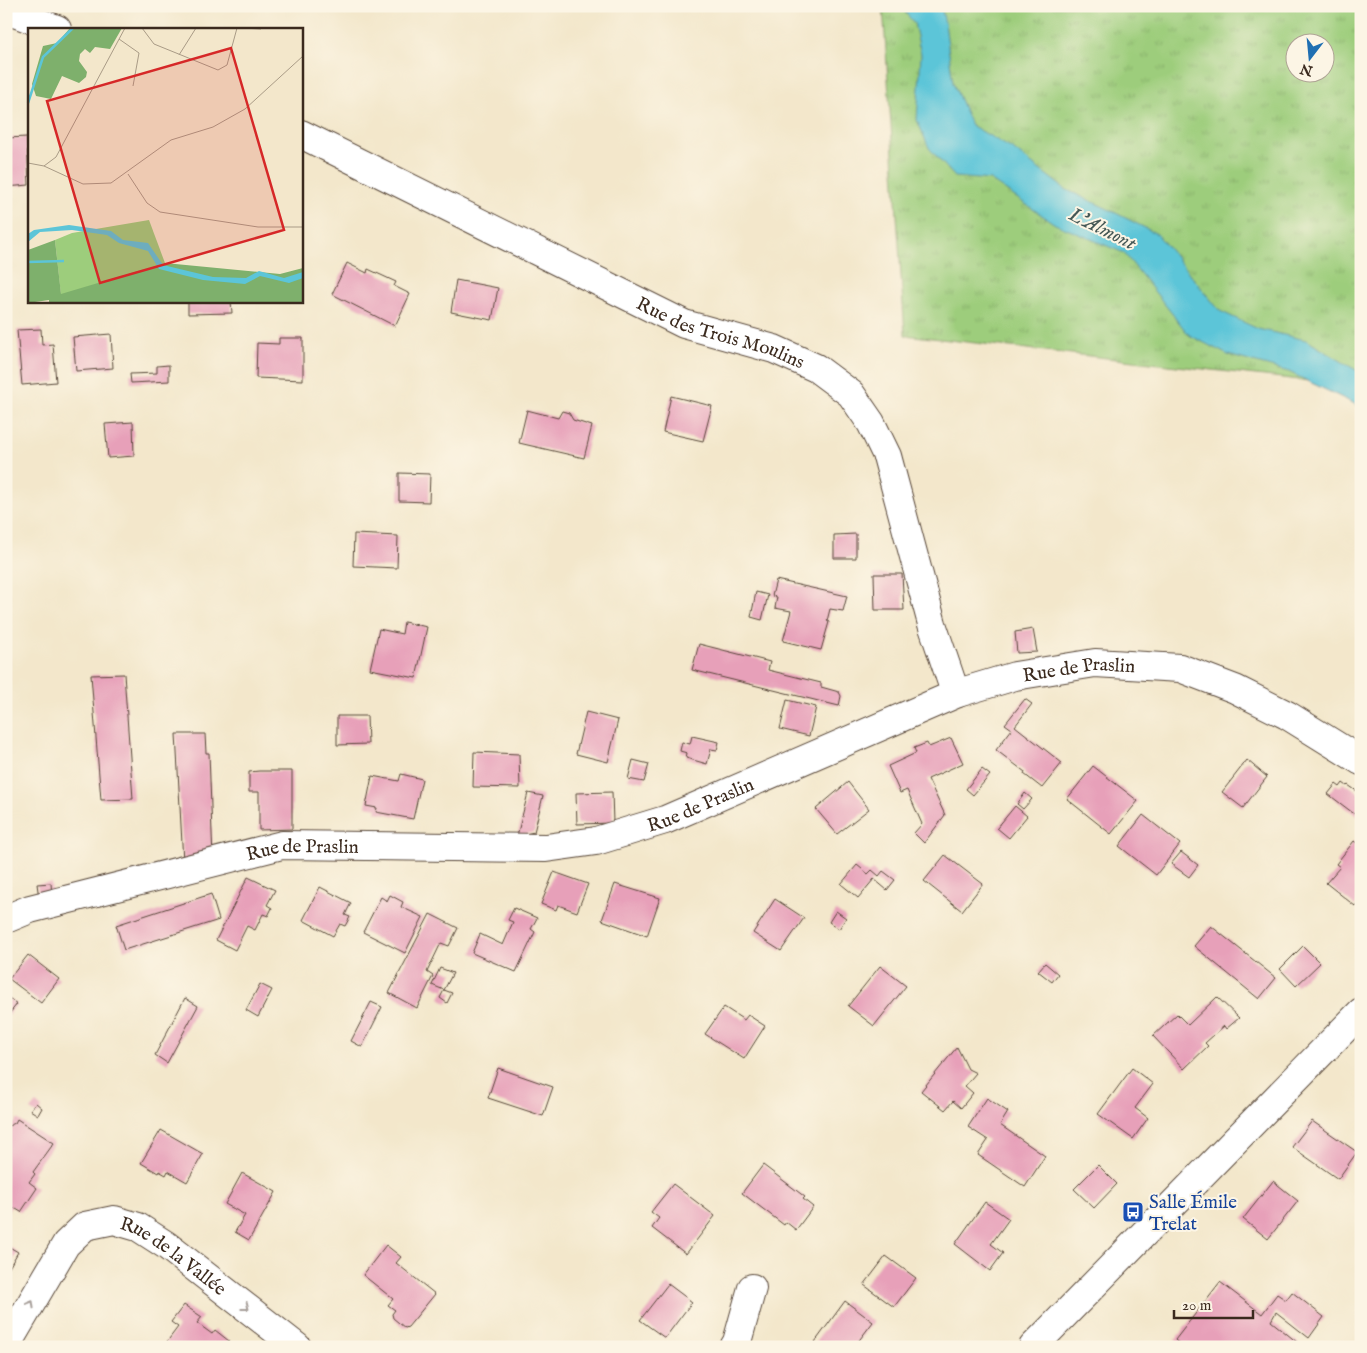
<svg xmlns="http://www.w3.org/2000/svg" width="1367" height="1353" viewBox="0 0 1367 1353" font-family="'IM FELL English',serif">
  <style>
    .grass { fill: url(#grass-tufts); stroke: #6c7c4d; fill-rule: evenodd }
    .water { fill: #5cc5d8; stroke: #4c787b }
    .building { fill: #e7a0b9 }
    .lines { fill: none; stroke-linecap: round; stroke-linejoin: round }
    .minor-casing { stroke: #574638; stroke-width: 30 }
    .minor { stroke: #fff; stroke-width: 28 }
    .oneway { stroke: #a79f9a }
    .labels { text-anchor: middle; stroke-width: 4; stroke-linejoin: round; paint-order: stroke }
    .street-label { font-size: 19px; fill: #3b2a1e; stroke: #fcf5e5 }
    .transit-label { font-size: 19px; fill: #164399; stroke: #fcf5e5; text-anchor: start }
    .water-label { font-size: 20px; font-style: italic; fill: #455856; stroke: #fcf5e5 }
    .inset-river { fill: none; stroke: #5cc5d8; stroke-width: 2.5 }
    .inset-road { fill: none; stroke: #a99b86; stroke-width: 1 }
    .view { fill: #d62828; fill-opacity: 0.15; stroke: #d62828; stroke-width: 2.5 }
    .inset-edge { fill: none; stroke: #3b2a1e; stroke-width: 2.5 }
  </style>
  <defs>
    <pattern id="grass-tufts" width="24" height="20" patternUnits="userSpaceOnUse" patternTransform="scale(1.25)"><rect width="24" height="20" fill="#9dcd7c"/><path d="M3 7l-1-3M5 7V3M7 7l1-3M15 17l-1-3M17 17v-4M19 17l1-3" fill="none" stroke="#88b06b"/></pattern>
  </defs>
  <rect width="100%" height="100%" fill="#fcf5e5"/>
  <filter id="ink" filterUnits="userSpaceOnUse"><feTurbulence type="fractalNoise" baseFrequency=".02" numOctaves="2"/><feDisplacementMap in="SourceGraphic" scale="10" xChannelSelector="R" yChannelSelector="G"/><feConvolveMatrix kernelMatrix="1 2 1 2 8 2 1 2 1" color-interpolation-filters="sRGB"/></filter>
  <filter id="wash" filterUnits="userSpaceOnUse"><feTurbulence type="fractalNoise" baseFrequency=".0096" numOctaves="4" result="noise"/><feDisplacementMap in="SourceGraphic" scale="20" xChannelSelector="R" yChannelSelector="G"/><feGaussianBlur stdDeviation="1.12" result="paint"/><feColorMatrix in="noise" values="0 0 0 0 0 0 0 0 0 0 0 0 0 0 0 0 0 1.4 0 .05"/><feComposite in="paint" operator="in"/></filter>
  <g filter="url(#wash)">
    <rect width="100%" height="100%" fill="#f3e7cb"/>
    <path class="grass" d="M 883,6 L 1361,6 L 1361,387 L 905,335 ZM 1294,42 L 1324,42 L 1324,72 L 1294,72 Z"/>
    <path class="water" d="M 900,6 L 941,6 L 945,23 L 953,83 L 971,125 L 1014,150 L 1065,189 L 1106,208 L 1157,234 L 1220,311 L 1258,329 L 1306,340 L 1361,373 L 1361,407 L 1289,372 L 1228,355 L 1189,335 L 1124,253 L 1055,224 L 990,180 L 955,177 L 929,148 L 917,120 L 921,54 L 914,23 Z"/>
    <g id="blocks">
      <path class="building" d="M 27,137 L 29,185 L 6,187 L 6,138 Z
        M 347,263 L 367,273 L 368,269 L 396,282 L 394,286 L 410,294 L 395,326 L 332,294 Z
        M 456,280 L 498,288 L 492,320 L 451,312 Z
        M 188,301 L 231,301 L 232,313 L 188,314 Z
        M 41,329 L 42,345 L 53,344 L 56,382 L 22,385 L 17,330 Z
        M 111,334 L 113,368 L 76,371 L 73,337 Z
        M 279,338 L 303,338 L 303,380 L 256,378 L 257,343 L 279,344 Z
        M 169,365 L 169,381 L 131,383 L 130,374 L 157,373 L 157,366 Z
        M 671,396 L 712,406 L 703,441 L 663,432 Z
        M 527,410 L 558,418 L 562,411 L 569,413 L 573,420 L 592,426 L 584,458 L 519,443 Z
        M 133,422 L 134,456 L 108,458 L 105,424 Z
        M 399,473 L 430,474 L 429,502 L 399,501 Z
        M 354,534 L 398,536 L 397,568 L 353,566 Z
        M 856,534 L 856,558 L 834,558 L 834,535 Z
        M 874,574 L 902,574 L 904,610 L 875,610 Z
        M 776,580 L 847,596 L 843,611 L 830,609 L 827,621 L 829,622 L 821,650 L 783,641 L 791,611 L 775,608 L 777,597 L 772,596 Z
        M 756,592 L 768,595 L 762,620 L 751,617 Z
        M 404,622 L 427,627 L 416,678 L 370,669 L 379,629 L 402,634 Z
        M 1033,629 L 1037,652 L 1017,653 L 1015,632 Z
        M 699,644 L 770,662 L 768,670 L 821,683 L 821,687 L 839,692 L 841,696 L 839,706 L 692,670 Z
        M 6,650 L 8,650 L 10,681 L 6,681 Z
        M 124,674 L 133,799 L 101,800 L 91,675 Z
        M 1025,699 L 1032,704 L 1015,726 L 1062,763 L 1042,788 L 1024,774 L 1025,772 L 996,750 L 1012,729 L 1005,724 Z
        M 787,700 L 816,707 L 809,736 L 780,729 Z
        M 586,712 L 618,720 L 608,762 L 576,754 Z
        M 337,716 L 367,716 L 368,744 L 337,745 Z
        M 176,734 L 205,734 L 206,753 L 209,753 L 213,860 L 183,862 Z
        M 692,736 L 719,742 L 717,750 L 711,749 L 707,764 L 686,758 L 687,753 L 680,751 L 682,742 L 690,744 Z
        M 951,738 L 963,763 L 928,779 L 945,815 L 924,843 L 914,833 L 922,824 L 907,790 L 900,793 L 888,766 L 916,753 L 914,748 L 927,743 L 929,747 Z
        M 474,752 L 519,754 L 520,788 L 473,787 Z
        M 633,760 L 649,764 L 644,782 L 628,779 Z
        M 1247,760 L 1267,777 L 1243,808 L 1222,792 Z
        M 1093,766 L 1138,801 L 1111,834 L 1067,799 Z
        M 982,769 L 990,775 L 973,795 L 966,789 Z
        M 259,771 L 292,771 L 292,829 L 259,830 L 259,792 L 249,792 L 249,772 Z
        M 401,774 L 422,779 L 413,819 L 376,812 L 377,808 L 366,806 L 372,776 L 399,781 Z
        M 848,782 L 869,809 L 837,834 L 816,809 Z
        M 1343,783 L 1347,786 L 1348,785 L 1361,794 L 1361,819 L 1328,794 L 1336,784 L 1340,787 Z
        M 612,792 L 613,823 L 577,824 L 576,793 Z
        M 528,793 L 543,796 L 534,832 L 517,836 Z
        M 1025,793 L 1032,799 L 1023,809 L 1017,804 Z
        M 1015,806 L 1027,816 L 1009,838 L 997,828 Z
        M 1143,815 L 1180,844 L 1156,875 L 1119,846 Z
        M 6,840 L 8,840 L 10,868 L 6,868 Z
        M 1354,841 L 1361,846 L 1361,898 L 1355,906 L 1326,883 L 1340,867 L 1336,864 Z
        M 1181,852 L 1198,865 L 1189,877 L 1171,864 Z
        M 945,855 L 983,884 L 962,911 L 924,881 Z
        M 857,865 L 868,874 L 872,870 L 879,876 L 883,871 L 895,880 L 887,890 L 874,879 L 858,898 L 841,884 Z
        M 554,872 L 588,884 L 577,912 L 558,905 L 556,910 L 541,904 Z
        M 248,877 L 275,890 L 267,905 L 272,908 L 268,916 L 263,914 L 255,930 L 247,926 L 235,950 L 216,940 Z
        M 51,883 L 52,897 L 39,898 L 37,884 Z
        M 615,884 L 660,898 L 647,936 L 602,920 Z
        M 320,887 L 351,903 L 345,915 L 350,917 L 345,926 L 340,924 L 333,936 L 303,920 Z
        M 211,894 L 219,920 L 124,950 L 116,925 Z
        M 390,895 L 403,902 L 401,907 L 423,917 L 405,953 L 363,932 L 381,897 L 387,901 Z
        M 775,899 L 804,918 L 781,951 L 753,933 Z
        M 514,908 L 537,918 L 531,929 L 535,932 L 516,972 L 472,953 L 480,934 L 503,945 L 513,922 L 508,920 Z
        M 836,911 L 846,918 L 839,929 L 829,922 Z
        M 430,914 L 458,928 L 449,946 L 441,943 L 427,972 L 433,976 L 417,1008 L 389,993 Z
        M 1211,926 L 1276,978 L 1259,999 L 1194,946 Z
        M 1303,946 L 1320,963 L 1296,986 L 1280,969 Z
        M 28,955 L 59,979 L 41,1003 L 9,979 Z
        M 1045,963 L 1058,974 L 1052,982 L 1038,971 Z
        M 880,966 L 906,986 L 874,1026 L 848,1006 Z
        M 440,968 L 453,973 L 444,990 L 432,985 Z
        M 260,984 L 272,990 L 258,1017 L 246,1010 Z
        M 444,990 L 452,993 L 447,1003 L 440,998 Z
        M 6,996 L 17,1004 L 6,1018 Z
        M 1217,997 L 1239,1018 L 1226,1029 L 1224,1026 L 1205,1043 L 1208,1046 L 1184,1069 L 1153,1036 L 1177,1014 L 1188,1025 Z
        M 185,998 L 198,1006 L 167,1063 L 155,1055 Z
        M 371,1002 L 382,1007 L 362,1047 L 351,1041 Z
        M 724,1007 L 744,1020 L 748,1015 L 765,1026 L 744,1059 L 705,1034 Z
        M 957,1047 L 968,1069 L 976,1073 L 965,1086 L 973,1093 L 961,1108 L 953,1101 L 945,1110 L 921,1091 Z
        M 498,1068 L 553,1087 L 543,1116 L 488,1098 Z
        M 1132,1068 L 1153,1084 L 1135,1108 L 1148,1118 L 1133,1139 L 1098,1114 Z
        M 987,1098 L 1008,1112 L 1000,1125 L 1045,1156 L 1025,1187 L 978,1155 L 988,1140 L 968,1127 Z
        M 36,1103 L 42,1108 L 38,1115 L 30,1110 Z
        M 17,1119 L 54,1143 L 33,1172 L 35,1174 L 29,1182 L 37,1188 L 21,1212 L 11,1206 L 6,1214 L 6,1127 L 15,1123 Z
        M 1312,1121 L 1357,1152 L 1338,1179 L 1292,1147 Z
        M 161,1130 L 203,1154 L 187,1182 L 168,1171 L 166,1175 L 159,1171 L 158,1173 L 141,1163 Z
        M 763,1165 L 805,1197 L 803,1199 L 813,1207 L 796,1230 L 786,1222 L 784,1225 L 742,1193 Z
        M 1098,1165 L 1117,1184 L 1094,1208 L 1074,1189 Z
        M 242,1173 L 276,1192 L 249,1240 L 235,1232 L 245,1215 L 225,1204 Z
        M 1273,1181 L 1298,1201 L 1268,1239 L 1243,1219 Z
        M 673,1184 L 715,1216 L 686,1254 L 652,1228 L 659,1218 L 651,1212 Z
        M 985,1202 L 1009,1219 L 991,1244 L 1003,1253 L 990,1271 L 955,1244 Z
        M 6,1245 L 18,1252 L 6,1273 Z
        M 386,1245 L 401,1257 L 396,1263 L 435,1294 L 408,1327 L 405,1328 L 393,1318 L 392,1314 L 395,1310 L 388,1305 L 393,1299 L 363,1275 Z
        M 886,1256 L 916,1278 L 894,1307 L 864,1285 Z
        M 1220,1282 L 1262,1314 L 1277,1294 L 1286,1300 L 1292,1292 L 1324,1317 L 1309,1338 L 1276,1312 L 1271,1321 L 1303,1347 L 1183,1347 L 1175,1340 Z
        M 668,1284 L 692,1302 L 665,1338 L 640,1320 Z
        M 845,1301 L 873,1322 L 854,1347 L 822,1347 L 815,1342 Z
        M 184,1305 L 202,1317 L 197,1323 L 212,1334 L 215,1330 L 229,1341 L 224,1347 L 163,1347 L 178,1327 L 171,1322 Z"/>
    </g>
  </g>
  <g filter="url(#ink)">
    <use href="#blocks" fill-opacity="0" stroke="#574638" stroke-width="1"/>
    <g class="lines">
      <g class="minor-casing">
        <g id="minor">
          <path d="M 6,12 L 17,14 L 57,29"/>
          <path id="s1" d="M 301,134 L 684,324 L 774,349 L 816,368 L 851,394 L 871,423 L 887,456 L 932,624 L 952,683 L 958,693"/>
          <path id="s2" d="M 6,919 L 30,909 L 282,845 L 546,848 L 596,841 L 665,820 L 958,693 L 1015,676 L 1095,663 L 1180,668 L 1235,689 L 1287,715 L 1361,761"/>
          <path id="s3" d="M 6,1346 L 66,1244 L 85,1226 L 114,1220 L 138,1227 L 166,1245 L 297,1347"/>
          <path d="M 734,1347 L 737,1342 L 752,1288"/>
          <path d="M 1033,1347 L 1361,1012"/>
        </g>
      </g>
      <use href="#minor" class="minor"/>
    </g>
    <defs><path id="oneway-chevron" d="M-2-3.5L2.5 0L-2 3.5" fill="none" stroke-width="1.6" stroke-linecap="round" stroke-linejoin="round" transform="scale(1.25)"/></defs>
    <g class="oneway">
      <use href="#oneway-chevron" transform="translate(31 1304) rotate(-60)"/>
      <use href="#oneway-chevron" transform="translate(246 1307) rotate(38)"/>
    </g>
  </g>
  <defs>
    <g id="bus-square" transform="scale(1.125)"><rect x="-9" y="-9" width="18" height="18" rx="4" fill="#1a4fb4" stroke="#fcf5e5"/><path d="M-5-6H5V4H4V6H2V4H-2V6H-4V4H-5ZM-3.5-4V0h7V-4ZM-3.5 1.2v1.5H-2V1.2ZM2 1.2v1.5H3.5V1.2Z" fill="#fff"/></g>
  </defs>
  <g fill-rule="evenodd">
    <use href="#bus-square" x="1133" y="1212"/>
  </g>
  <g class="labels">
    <g class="street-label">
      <text dy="7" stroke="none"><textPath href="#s1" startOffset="465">Rue des Trois Moulins</textPath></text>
      <text dy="7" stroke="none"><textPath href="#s2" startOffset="1116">Rue de Praslin</textPath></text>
      <text dy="7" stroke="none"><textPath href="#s2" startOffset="711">Rue de Praslin</textPath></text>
      <text dy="7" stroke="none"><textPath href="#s2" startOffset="306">Rue de Praslin</textPath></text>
      <text dy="7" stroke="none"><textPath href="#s3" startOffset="244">Rue de la Vallée</textPath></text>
    </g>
    <g class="transit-label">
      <text x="1149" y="1208">Salle Émile<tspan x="1149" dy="22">Trelat</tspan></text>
    </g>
    <g class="water-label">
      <text transform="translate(1103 228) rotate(26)" y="7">L'Almont</text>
    </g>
  </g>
  <g transform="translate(28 28)">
    <rect width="275" height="275" fill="#f3e7cb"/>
    <path d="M 121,192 L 137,235 L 33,267 L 27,212 L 44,205 Z" fill="#9dcd7c"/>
    <path d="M 42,0 L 94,0 L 82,21 L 67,19 L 62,25 L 57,21 L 52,26 L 51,33 L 59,44 L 58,49 L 51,55 L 34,48 L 23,71 L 8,68 L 4,56 L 15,18 L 29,15 ZM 27,212 L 33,266 L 137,235 L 252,246 L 275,240 L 275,275 L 21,275 L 21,272 L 0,275 L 0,222 Z" fill="#7eb06c"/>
    <path d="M 41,197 L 83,203 L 95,212 L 120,215 L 135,237 L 185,249 L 218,250 L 231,243 L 256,250 L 275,244 L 275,250 L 261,255 L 232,248 L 217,256 L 175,252 L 131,241 L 120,223 L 91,215 L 79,207 L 44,202 L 12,204 L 0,214 L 0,206 L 6,202 Z" fill="#5cc5d8"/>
    <path class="inset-river" d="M 0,75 L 15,29 L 45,0M 0,234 L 36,233"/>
    <path class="inset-road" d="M 114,0 L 126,16 L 190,42 L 199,37 L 209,0M 215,0 L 233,1M 91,11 L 111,25 L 105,58M 151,27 L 168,0M 0,135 L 16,138 L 28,129 L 97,0M 16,138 L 55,156 L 83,155 L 143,112 L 185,99 L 217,81 L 275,28M 100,146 L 119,175 L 132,184 L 230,199 L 275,199"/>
    <path class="view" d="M 203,20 L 256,202 L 72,255 L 19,73 Z"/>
    <rect width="275" height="275" class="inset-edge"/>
  </g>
  <rect width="1367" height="1353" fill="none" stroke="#fcf5e5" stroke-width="25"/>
  <g transform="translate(1310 58) rotate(196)"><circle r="24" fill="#fcf5e5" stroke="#afa495"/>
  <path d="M0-4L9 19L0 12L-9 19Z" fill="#1f6fb2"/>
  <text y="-8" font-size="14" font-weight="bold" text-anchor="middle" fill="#3b2a1e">N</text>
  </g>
  <path d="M1174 1310v8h79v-8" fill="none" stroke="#3b2a1e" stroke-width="2.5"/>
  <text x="1182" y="1310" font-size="15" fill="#3b2a1e" stroke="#fcf5e5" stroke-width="4" paint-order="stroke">20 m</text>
</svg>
